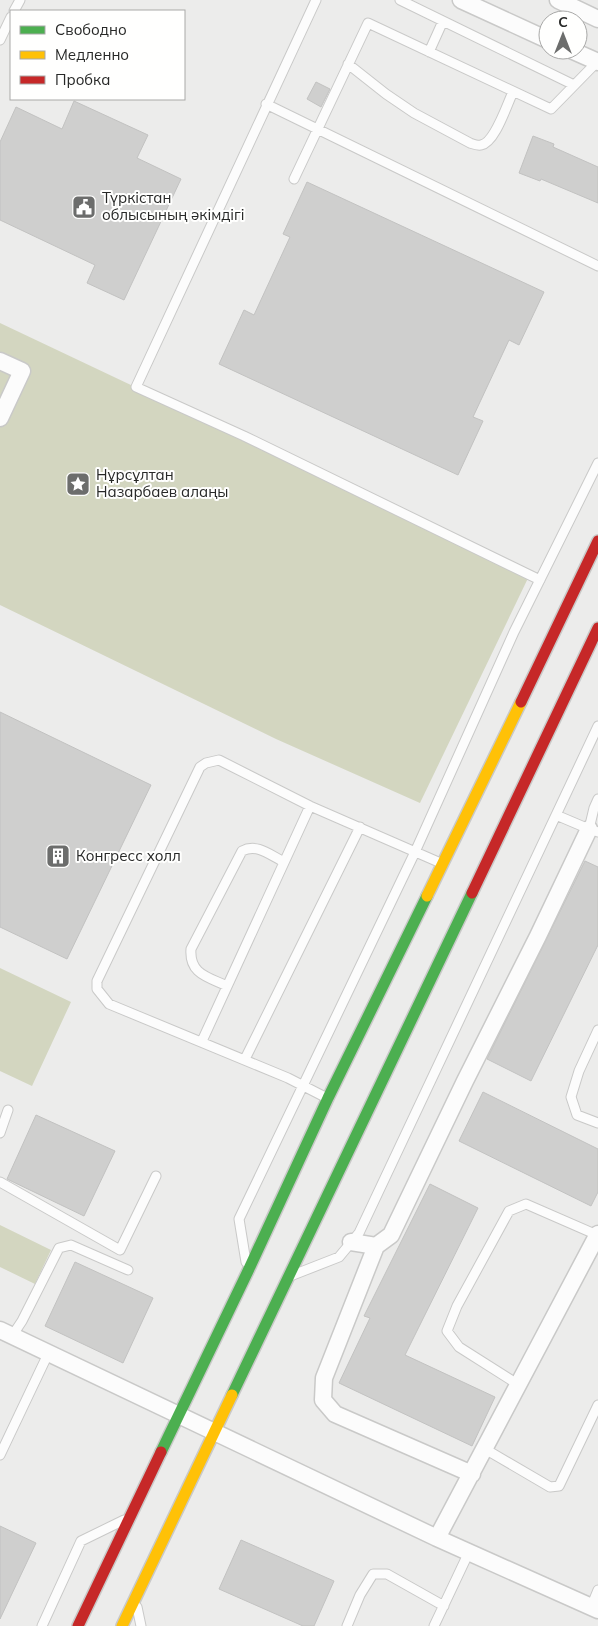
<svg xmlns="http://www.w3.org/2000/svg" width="598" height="1626" viewBox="0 0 598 1626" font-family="Mulish,sans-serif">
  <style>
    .green { fill: #d3d6c0 }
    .building { fill: #cfcfce; stroke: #c2c2c1 }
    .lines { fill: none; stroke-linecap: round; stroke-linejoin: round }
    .lane-casing { stroke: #c9c9c8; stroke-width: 11 }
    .street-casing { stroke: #c9c9c8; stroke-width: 19 }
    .fast-casing { stroke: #c9c9c8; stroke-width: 14 }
    .slow-casing { stroke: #c9c9c8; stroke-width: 14 }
    .jam-casing { stroke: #c9c9c8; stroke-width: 14 }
    .lane { stroke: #fcfcfc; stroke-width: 9 }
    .street { stroke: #fcfcfc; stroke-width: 16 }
    .fast { stroke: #4caf50; stroke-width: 11 }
    .slow { stroke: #ffc107; stroke-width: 11 }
    .jam { stroke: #c62828; stroke-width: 11 }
    .labels { text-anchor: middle; stroke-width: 4; stroke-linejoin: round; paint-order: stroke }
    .poi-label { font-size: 15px; fill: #272827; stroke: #fffffe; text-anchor: start }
  </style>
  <rect width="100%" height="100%" fill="#ececeb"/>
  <path class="green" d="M 0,323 L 530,574 L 420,803 L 276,739 L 0,605 Z
    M 0,968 L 71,1002 L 32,1086 L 0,1071 Z
    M 0,1225 L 51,1250 L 35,1284 L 0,1267 Z"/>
  <path class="building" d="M 316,82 L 330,89 L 321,107 L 307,99 Z
    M 74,101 L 148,135 L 137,158 L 181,179 L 124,300 L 87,283 L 95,265 L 0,220 L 0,142 L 16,107 L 62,129 Z
    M 533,136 L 554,144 L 553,147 L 598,167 L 598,203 L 541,179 L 540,181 L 519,173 Z
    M 307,182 L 544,292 L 519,345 L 509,340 L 473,417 L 483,421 L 458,475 L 219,364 L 244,310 L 254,315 L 290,237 L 283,234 Z
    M 0,712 L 151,785 L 67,959 L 0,927 Z
    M 585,861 L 598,867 L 598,945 L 531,1081 L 487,1059 Z
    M 483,1092 L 598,1149 L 598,1192 L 591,1206 L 459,1141 Z
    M 36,1115 L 115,1151 L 84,1216 L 7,1179 Z
    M 430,1184 L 478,1208 L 405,1355 L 495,1397 L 472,1446 L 339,1383 L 370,1318 L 364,1316 Z
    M 75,1262 L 153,1298 L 123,1363 L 45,1326 Z
    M 0,1526 L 36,1543 L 0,1619 Z
    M 241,1540 L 334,1581 L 314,1626 L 303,1626 L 219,1589 Z"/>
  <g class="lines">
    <g class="lane-casing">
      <path id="lane" d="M 316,0 L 136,387 L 244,436 L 540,580
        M 400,0 L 574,85
        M 14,11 L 20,0
        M 0,40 L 11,17
        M 429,52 L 443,21
        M 348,64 L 386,94 L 414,113 L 470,143 C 473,144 478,146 481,145 C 495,143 507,104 513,92
        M 266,104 L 598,266
        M 294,179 L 368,23 L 551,109 L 597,62
        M 556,815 L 589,829 L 598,832
        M 589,829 L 594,808 L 598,799
        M 227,986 C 208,977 189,974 191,949 L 242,851 C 257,843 270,855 284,862
        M 598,1030 L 579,1071 L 571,1097 L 577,1115 L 598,1123
        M 202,1041 L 310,806
        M 245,1059 L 360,827
        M 327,1098 L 288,1078 L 109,1004 L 97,989 L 97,981 L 200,767 L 206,763 L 219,760 L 310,806 L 443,864
        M 0,1133 L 8,1110
        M 0,1182 L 120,1250 L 156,1176
        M 246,1262 L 239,1219 L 415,852 L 514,632 L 598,463
        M 293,1275 L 339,1257 L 359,1233 L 598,726
        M 12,1336 L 22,1321 L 59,1248 L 71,1245 L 128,1270
        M 519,1385 L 459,1347 L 447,1331 L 457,1306 L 509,1211 L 526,1204 L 597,1235
        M 485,1449 L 550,1487 L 559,1486 L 598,1405
        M 0,1455 L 48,1354
        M 137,1607 L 141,1626
        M 591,1607 L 598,1590
        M 42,1626 L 81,1541 L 124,1520
        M 347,1626 L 360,1595 L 373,1574 L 387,1574 L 444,1606
        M 434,1626 L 469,1552"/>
    </g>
    <g class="street-casing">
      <path id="street" d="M 461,0 L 548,40
        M 558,0 L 598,19
        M 571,50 L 598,62
        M 0,361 L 22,371 L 0,418
        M 351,1242 L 376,1246 L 391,1235 L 465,1081 L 538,936 L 589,829
        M 376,1246 L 324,1378 L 323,1400 L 335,1414 L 472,1474
        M 0,1330 L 437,1538 L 598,1610
        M 437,1538 L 598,1234"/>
    </g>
    <g class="fast-casing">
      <path id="fast" d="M 232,1395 L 472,893
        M 161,1452 L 248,1271 L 328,1098 L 427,896"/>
    </g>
    <g class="slow-casing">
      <path id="slow" d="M 427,896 L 521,702
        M 122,1626 L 232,1395"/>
    </g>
    <g class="jam-casing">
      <path id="jam" d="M 521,702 L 598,541
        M 472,893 L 598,628
        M 78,1626 L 161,1452"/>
    </g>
    <use href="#lane" class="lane"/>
    <use href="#street" class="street"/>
    <use href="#fast" class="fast"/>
    <use href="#slow" class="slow"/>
    <use href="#jam" class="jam"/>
  </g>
  <defs>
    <g id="civic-square" transform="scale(1.25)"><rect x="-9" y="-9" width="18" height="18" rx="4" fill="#6c6d6c" stroke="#fffffe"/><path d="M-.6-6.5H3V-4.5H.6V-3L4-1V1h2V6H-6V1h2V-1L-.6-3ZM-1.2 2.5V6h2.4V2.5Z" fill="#fff"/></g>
    <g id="sight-square" transform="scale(1.25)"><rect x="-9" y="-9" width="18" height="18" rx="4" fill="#6c6d6c" stroke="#fffffe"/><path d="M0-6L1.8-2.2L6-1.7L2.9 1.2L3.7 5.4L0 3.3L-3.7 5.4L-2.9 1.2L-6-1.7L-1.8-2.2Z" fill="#fff"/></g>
    <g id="building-square" transform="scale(1.25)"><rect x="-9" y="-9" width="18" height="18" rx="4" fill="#6c6d6c" stroke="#fffffe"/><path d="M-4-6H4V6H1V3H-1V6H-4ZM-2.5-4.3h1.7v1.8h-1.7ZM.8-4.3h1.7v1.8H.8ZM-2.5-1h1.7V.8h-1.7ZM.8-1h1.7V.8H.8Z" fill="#fff"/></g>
  </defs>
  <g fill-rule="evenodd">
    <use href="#civic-square" x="84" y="207"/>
    <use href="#sight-square" x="78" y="484"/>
    <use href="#building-square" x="58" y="856"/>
  </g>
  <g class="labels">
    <g class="poi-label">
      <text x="102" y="203">Түркістан<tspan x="102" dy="17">облысының әкімдігі</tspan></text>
      <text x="96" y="480">Нұрсұлтан<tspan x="96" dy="17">Назарбаев алаңы</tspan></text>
      <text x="76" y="861">Конгресс холл</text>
    </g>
  </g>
  <rect x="10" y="10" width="175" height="90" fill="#fffffe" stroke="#a9a9a8"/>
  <rect x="20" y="26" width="25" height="8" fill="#4caf50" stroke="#a9a9a8"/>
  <text x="55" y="35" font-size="15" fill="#272827">Свободно</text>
  <rect x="20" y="51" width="25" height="8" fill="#ffc107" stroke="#a9a9a8"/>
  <text x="55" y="60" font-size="15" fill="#272827">Медленно</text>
  <rect x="20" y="76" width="25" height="8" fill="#c62828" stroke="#a9a9a8"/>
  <text x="55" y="85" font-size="15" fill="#272827">Пробка</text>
  <g transform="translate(563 35)"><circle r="24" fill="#fffffe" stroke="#a9a9a8"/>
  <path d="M0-4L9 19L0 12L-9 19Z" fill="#6c6d6c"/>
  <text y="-8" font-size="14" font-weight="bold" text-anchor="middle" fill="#272827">С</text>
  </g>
</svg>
